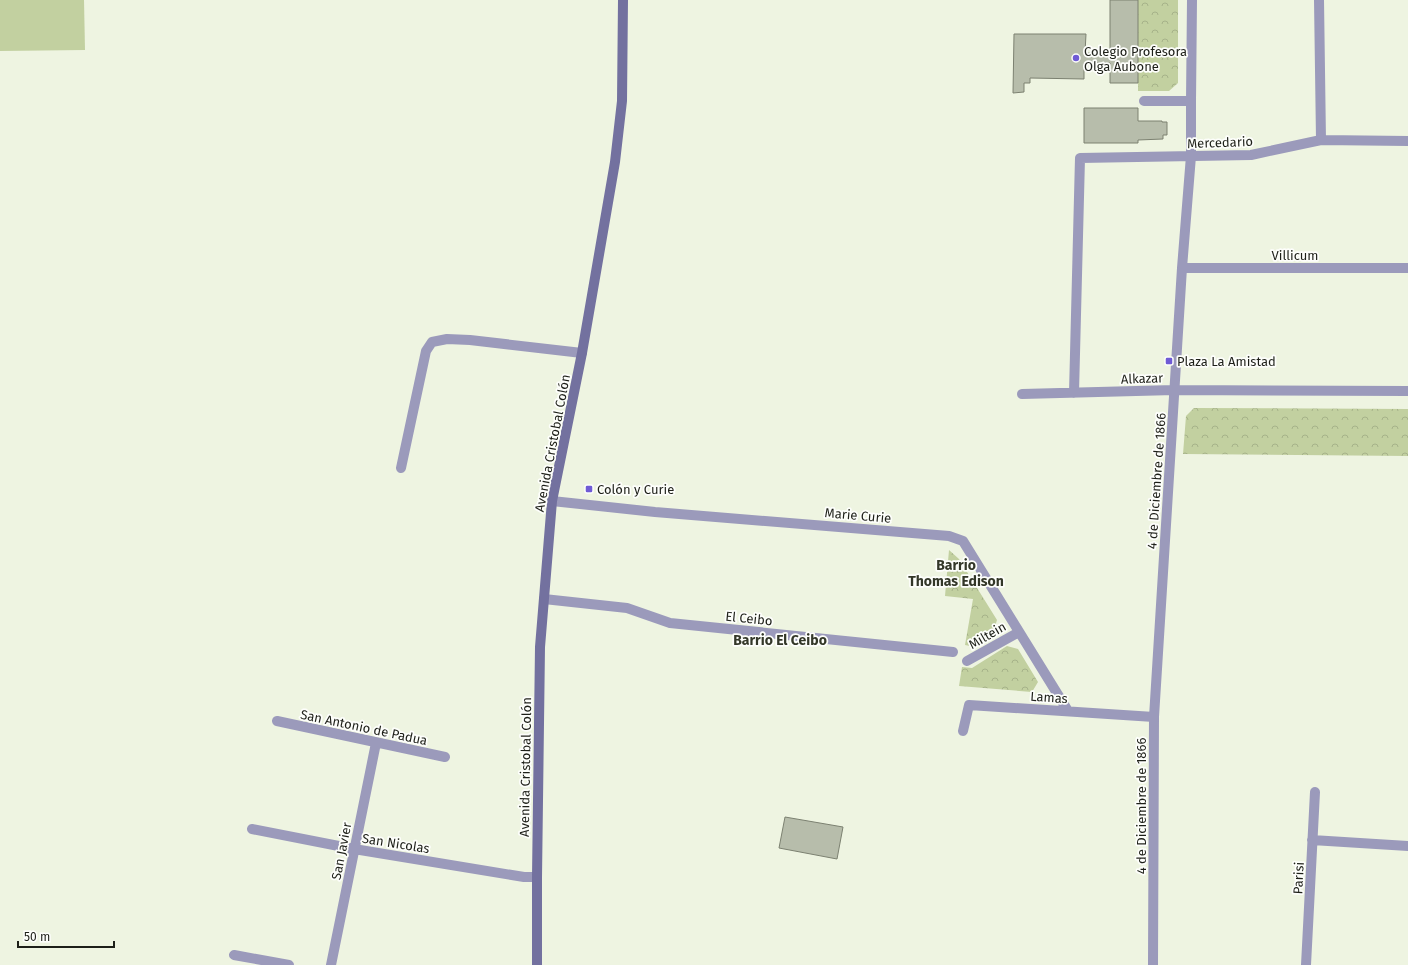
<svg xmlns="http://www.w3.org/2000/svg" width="1408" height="965" viewBox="0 0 1408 965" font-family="'Fira Sans',sans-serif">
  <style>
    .park { fill: url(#park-crowns) }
    .pitch { fill: #c2d0a0 }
    .building { fill: #b7bdab; stroke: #7c8171 }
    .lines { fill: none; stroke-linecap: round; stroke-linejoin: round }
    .street { stroke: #9b9abb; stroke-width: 10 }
    .secondary { stroke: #73719f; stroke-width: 10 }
    .poi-dot { fill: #6f5bd5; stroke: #fdfefb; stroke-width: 1.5 }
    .labels { text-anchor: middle; stroke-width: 3.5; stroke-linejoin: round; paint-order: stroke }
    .poi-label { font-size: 13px; fill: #1d1f18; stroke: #fdfefb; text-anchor: start }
    .street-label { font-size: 13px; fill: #1d1f18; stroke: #fdfefb }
    .neighbourhood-label { font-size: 14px; font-weight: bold; fill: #333728; stroke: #fdfefb }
  </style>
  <defs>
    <pattern id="park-crowns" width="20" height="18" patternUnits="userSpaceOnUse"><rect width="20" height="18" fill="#c2d0a0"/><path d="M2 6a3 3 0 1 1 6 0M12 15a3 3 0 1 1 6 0" fill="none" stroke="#a6b289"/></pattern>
  </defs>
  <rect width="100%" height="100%" fill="#eef4e1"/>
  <path class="park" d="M 1138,0 L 1178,0 L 1178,83 L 1169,91 L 1138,91 Z
    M 1194,408 L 1408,409 L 1408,456 L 1183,454 L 1186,416 Z
    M 949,550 L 959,559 L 997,620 L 994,630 L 970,646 L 965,645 L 973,599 L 945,596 Z
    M 1007,646 L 1018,649 L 1038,682 L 1032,692 L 959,686 L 962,667 L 972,668 Z"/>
  <path class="pitch" d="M 0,0 L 84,0 L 85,50 L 0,51 Z"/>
  <path class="building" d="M 1110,0 L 1138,0 L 1138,83 L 1110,83 L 1110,63 L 1084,63 L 1084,79 L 1030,78 L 1030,83 L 1024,83 L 1024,92 L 1013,93 L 1014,34 L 1086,34 L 1085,53 L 1110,54 Z
    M 1084,108 L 1138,108 L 1138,121 L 1162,121 L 1162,122 L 1167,122 L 1167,135 L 1163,135 L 1163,139 L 1138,140 L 1138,143 L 1084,143 Z
    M 785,817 L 843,827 L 837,859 L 779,848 Z"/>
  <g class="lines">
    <path class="street" d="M 1319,0 L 1321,140
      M 1144,101 L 1191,101
      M 1182,268 L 1408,268
      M 1074,393 L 1080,158 L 1251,155 L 1321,140 L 1408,141
      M 1022,394 L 1174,390 L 1408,391
      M 401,468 L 426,351 L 432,342 L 447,339 L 470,340 L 582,353
      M 552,501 L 655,512 L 949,536 L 963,541 L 1068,711
      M 544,599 L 627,608 L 670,623 L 953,652
      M 967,661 L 1019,632
      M 277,721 L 445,757
      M 963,731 L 969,705 L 1154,717
      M 252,829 L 354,849 L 524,877 L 537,877
      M 1312,840 L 1408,846
      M 234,955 L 289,965
      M 331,965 L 376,743
      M 1153,965 L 1154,717 L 1182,268 L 1191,156 L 1191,101 L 1192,0
      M 1306,965 L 1315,792"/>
    <path class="secondary" d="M 537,965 L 537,877 L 540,647 L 552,501 L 582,353 L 615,162 L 622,101 L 623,0"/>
  </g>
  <g class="poi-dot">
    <circle cx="1076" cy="58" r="4"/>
    <rect x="1165" y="357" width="8" height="8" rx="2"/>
    <rect x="585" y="485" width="8" height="8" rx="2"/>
  </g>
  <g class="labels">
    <g class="poi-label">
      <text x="1084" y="56">Colegio Profesora<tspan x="1084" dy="15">Olga Aubone</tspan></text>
      <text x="1177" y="366">Plaza La Amistad</text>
      <text x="597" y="494">Colón y Curie</text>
    </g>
    <g class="street-label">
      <text transform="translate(1220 142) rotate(-2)" y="5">Mercedario</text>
      <text x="1295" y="260">Villicum</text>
      <text transform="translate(1142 378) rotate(-2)" y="5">Alkazar</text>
      <text transform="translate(552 443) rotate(-79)" y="5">Avenida Cristobal Colón</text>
      <text transform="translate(1156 481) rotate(-86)" y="5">4 de Diciembre de 1866</text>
      <text transform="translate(858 515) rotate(5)" y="5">Marie Curie</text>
      <text transform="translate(749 618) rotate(6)" y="5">El Ceibo</text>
      <text transform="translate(987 635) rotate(-30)" y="5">Miltein</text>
      <text transform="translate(1049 697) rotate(4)" y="5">Lamas</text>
      <text transform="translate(364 727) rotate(12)" y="5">San Antonio de Padua</text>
      <text transform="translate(525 767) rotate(-89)" y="5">Avenida Cristobal Colón</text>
      <text transform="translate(1141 806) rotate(-90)" y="5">4 de Diciembre de 1866</text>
      <text transform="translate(396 843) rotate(9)" y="5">San Nicolas</text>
      <text transform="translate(341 851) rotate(-79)" y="5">San Javier</text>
      <text transform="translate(1298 878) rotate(-87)" y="5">Parisi</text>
    </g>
    <g class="neighbourhood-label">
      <text x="956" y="570">Barrio<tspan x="956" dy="16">Thomas Edison</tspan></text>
      <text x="780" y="645">Barrio El Ceibo</text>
    </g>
  </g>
  <path d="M18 941v6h96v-6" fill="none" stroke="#1d1f18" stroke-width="2"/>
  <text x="24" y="941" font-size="12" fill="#1d1f18" stroke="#fdfefb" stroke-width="3" paint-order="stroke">50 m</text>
</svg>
